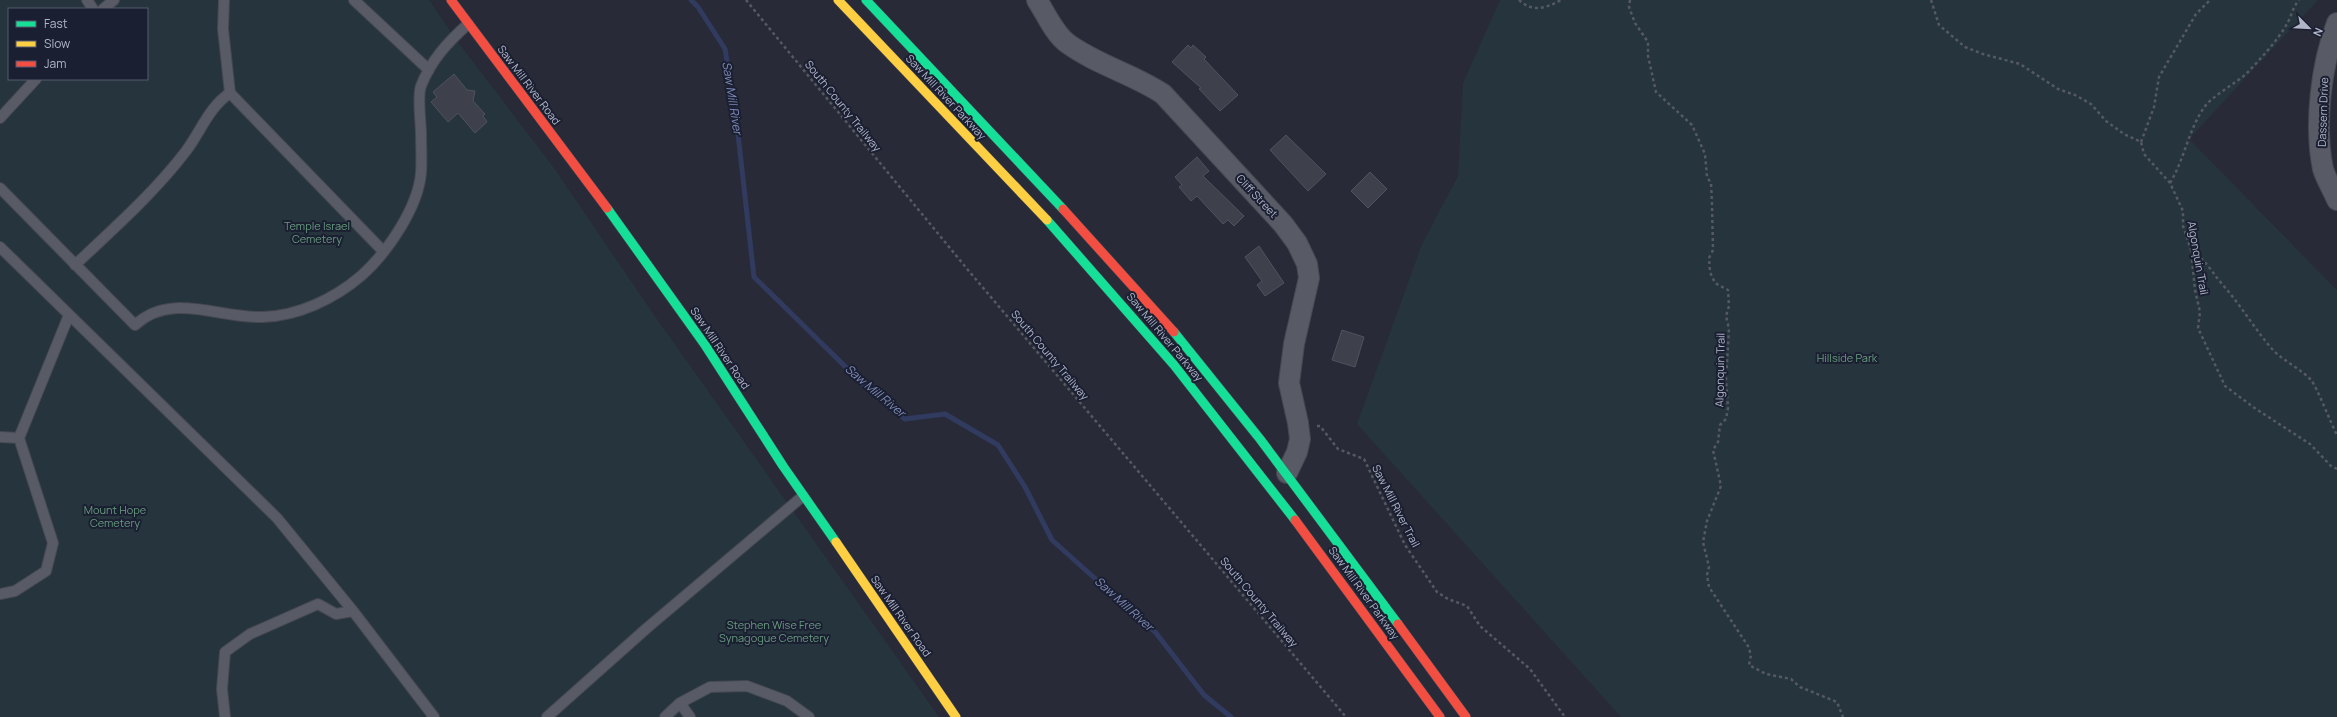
<svg xmlns="http://www.w3.org/2000/svg" width="2337" height="717" viewBox="0 0 2337 717" font-family="Manrope,sans-serif">
  <style>
    .green { fill: #25343d; fill-rule: evenodd }
    .lines { fill: none; stroke-linecap: round; stroke-linejoin: round }
    .stream { stroke: #313a5f; stroke-width: 5 }
    .building { fill: #3e414c; stroke: #50525f }
    .lane-casing { stroke: #454851; stroke-width: 12 }
    .street-casing { stroke: #454851; stroke-width: 22 }
    .fast-casing { stroke: #454854; stroke-width: 10 }
    .slow-casing { stroke: #454854; stroke-width: 10 }
    .jam-casing { stroke: #454854; stroke-width: 10 }
    .path { stroke: #555962; stroke-width: 2.5; stroke-dasharray: 3 3; stroke-linecap: butt }
    .lane { stroke: #585a65; stroke-width: 10 }
    .street { stroke: #585a65; stroke-width: 20 }
    .fast { stroke: #16e098; stroke-width: 9 }
    .slow { stroke: #ffcf43; stroke-width: 9 }
    .jam { stroke: #f24e42; stroke-width: 9 }
    .labels { text-anchor: middle; stroke-width: 4; stroke-linejoin: round; paint-order: stroke }
    .street-label { font-size: 11px; fill: #b1b5c8; stroke: #1b1f32 }
    .park-label { font-size: 11px; fill: #679b7e; stroke: #1b1f32 }
    .water-label { font-size: 12px; font-style: italic; fill: #7f8bb6; stroke: #1b1f32 }
  </style>
  <rect width="100%" height="100%" fill="#282b37"/>
  <path class="green" d="M 0,0 L 429,0 L 454,37 L 554,168 L 652,312 L 939,717 L 0,717 ZM 9,9 L 147,9 L 147,79 L 9,79 Z
    M 1500,0 L 2318,0 L 2189,139 L 2337,290 L 2337,717 L 1621,717 L 1357,424 L 1422,244 L 1458,176 L 1463,83 Z"/>
  <g class="lines">
    <path class="stream" d="M 691,0 L 698,7 L 725,49 L 736,116 L 754,277 L 864,385 L 905,419 L 945,414 L 998,445 L 1025,487 L 1052,540 L 1156,633 L 1204,695 L 1231,717"/>
  </g>
  <path class="building" d="M 1188,45 L 1191,48 L 1193,45 L 1206,57 L 1204,59 L 1238,95 L 1220,111 L 1199,89 L 1201,88 L 1172,62 Z
    M 454,74 L 467,90 L 475,91 L 473,101 L 485,114 L 483,116 L 487,122 L 475,133 L 458,113 L 448,122 L 431,102 L 437,97 L 433,92 Z
    M 1286,135 L 1326,174 L 1308,191 L 1270,150 Z
    M 1197,157 L 1209,171 L 1203,176 L 1244,216 L 1234,226 L 1228,220 L 1223,224 L 1197,196 L 1191,201 L 1179,187 L 1182,185 L 1175,177 Z
    M 1370,172 L 1387,189 L 1368,208 L 1351,191 Z
    M 1259,246 L 1284,283 L 1265,296 L 1257,285 L 1262,281 L 1245,257 Z
    M 1342,330 L 1364,337 L 1355,367 L 1332,360 Z"/>
  <g class="lines">
    <g class="lane-casing">
      <path id="lane" d="M 87,0 L 93,9
        M 224,0 L 223,29 L 230,93
        M 354,0 L 429,70
        M 103,9 L 114,0
        M 0,118 L 36,79
        M 0,188 L 135,325 C 172,291 219,319 263,317 C 298,316 334,299 361,276 C 387,253 418,208 421,173 C 422,160 421,147 421,134 C 421,122 417,96 421,86 C 431,60 448,42 468,24
        M 0,247 L 277,518 L 353,611 L 434,717
        M 75,265 C 113,229 155,192 186,151 C 201,131 209,107 230,93 L 383,251
        M 0,437 L 19,438
        M 0,594 L 15,591 L 46,571 L 53,543 L 19,438 L 69,315
        M 680,703 L 690,717
        M 225,717 L 222,689 L 225,652 L 250,634 L 318,604 L 336,614 L 353,611
        M 547,717 L 647,628 L 803,496
        M 665,717 L 680,703 L 710,687 L 747,686 L 787,701 L 809,717"/>
    </g>
    <g class="street-casing">
      <path id="street" d="M 1037,0 C 1046,14 1054,33 1067,43 C 1097,65 1133,74 1163,94 L 1283,224 L 1297,243 L 1307,264 L 1309,278 L 1294,344 L 1289,383 L 1298,423 L 1300,439 L 1297,452 L 1287,473
        M 2337,23 C 2321,65 2314,125 2323,169 C 2326,179 2333,190 2337,200"/>
    </g>
    <g class="fast-casing">
      <path id="fast" d="M 866,0 L 1063,209
        M 607,208 L 705,345 L 783,466 L 836,542
        M 1047,220 L 1174,365 L 1295,520
        M 1174,332 L 1260,439 L 1398,624"/>
    </g>
    <g class="slow-casing">
      <path id="slow" d="M 838,0 L 1047,220
        M 836,542 L 956,717"/>
    </g>
    <g class="jam-casing">
      <path id="jam" d="M 451,0 L 607,208
        M 1063,209 L 1174,332
        M 1295,520 L 1440,717
        M 1398,624 L 1466,717"/>
    </g>
    <path class="path" d="M 746,0 L 968,270 L 1346,717
      M 1519,0 C 1533,13 1546,8 1561,0
      M 1630,0 L 1629,7 L 1635,23 L 1648,42 L 1648,56 L 1656,92 L 1692,125 L 1705,154 L 1707,177 L 1711,183 L 1712,204 L 1713,250 L 1709,258 L 1710,272 L 1715,283 L 1728,290 L 1729,306 L 1726,316 L 1729,329 L 1726,380 L 1728,408 L 1726,419 L 1720,425 L 1718,442 L 1713,450 L 1721,486 L 1707,521 L 1703,542 L 1709,567 L 1707,575 L 1709,587 L 1748,646 L 1751,655 L 1749,665 L 1766,674 L 1791,679 L 1800,687 L 1837,702 L 1843,717
      M 1931,0 L 1939,25 L 1965,47 L 1983,54 L 2020,64 L 2058,89 L 2075,95 L 2091,104 L 2106,121 L 2124,134 L 2141,142 L 2144,154 L 2170,183 L 2183,211 L 2183,226 L 2191,250 L 2195,290 L 2200,312 L 2198,328 L 2225,386 L 2256,409 L 2310,444 L 2331,466 L 2337,469
      M 2141,142 L 2154,107 L 2159,77 L 2196,14 L 2210,0
      M 2170,183 C 2184,160 2188,132 2203,109 C 2212,95 2236,84 2248,72 C 2262,57 2279,39 2288,22 C 2292,14 2293,7 2299,0
      M 2191,251 C 2206,260 2211,271 2222,284 C 2240,304 2254,328 2272,349 C 2283,361 2300,368 2311,380 C 2317,387 2331,424 2337,435
      M 1317,426 L 1320,426 L 1338,449 L 1364,459 L 1405,545 L 1437,592 L 1448,599 L 1467,606 L 1480,626 L 1530,669 L 1565,717"/>
    <use href="#lane" class="lane"/>
    <use href="#street" class="street"/>
    <use href="#fast" class="fast"/>
    <use href="#slow" class="slow"/>
    <use href="#jam" class="jam"/>
  </g>
  <g class="labels">
    <g class="street-label">
      <text transform="translate(529 85) rotate(53)" y="4">Saw Mill River Road</text>
      <text transform="translate(946 97) rotate(47)" y="4">Saw Mill River Parkway</text>
      <text transform="translate(843 106) rotate(51)" y="4">South County Trailway</text>
      <text transform="translate(2323 112) rotate(-88)" y="4">Dassern Drive</text>
      <text transform="translate(1257 196) rotate(47)" y="4">Cliff Street</text>
      <text transform="translate(2198 258) rotate(80)" y="4">Algonquin Trail</text>
      <text transform="translate(1165 337) rotate(50)" y="4">Saw Mill River Parkway</text>
      <text transform="translate(720 348) rotate(56)" y="4">Saw Mill River Road</text>
      <text transform="translate(1050 355) rotate(50)" y="4">South County Trailway</text>
      <text transform="translate(1720 370) rotate(-89)" y="4">Algonquin Trail</text>
      <text transform="translate(1396 506) rotate(63)" y="4">Saw Mill River Trail</text>
      <text transform="translate(1364 593) rotate(54)" y="4">Saw Mill River Parkway</text>
      <text transform="translate(1259 602) rotate(50)" y="4">South County Trailway</text>
      <text transform="translate(901 616) rotate(55)" y="4">Saw Mill River Road</text>
    </g>
    <g class="park-label">
      <text x="317" y="230">Temple Israel<tspan x="317" dy="13">Cemetery</tspan></text>
      <text x="1847" y="362">Hillside Park</text>
      <text x="115" y="514">Mount Hope<tspan x="115" dy="13">Cemetery</tspan></text>
      <text x="774" y="629">Stephen Wise Free<tspan x="774" dy="13">Synagogue Cemetery</tspan></text>
    </g>
    <g class="water-label">
      <text transform="translate(732 98) rotate(81)" y="4">Saw Mill River</text>
      <text transform="translate(875 391) rotate(40)" y="4">Saw Mill River</text>
      <text transform="translate(1124 604) rotate(42)" y="4">Saw Mill River</text>
    </g>
  </g>
  <rect x="8" y="8" width="140" height="72" fill="#1b1f32" stroke="#575b6e"/>
  <rect x="16" y="21" width="20" height="6" fill="#16e098" stroke="#575b6e"/>
  <text x="44" y="28" font-size="12" fill="#b1b5c8">Fast</text>
  <rect x="16" y="41" width="20" height="6" fill="#ffcf43" stroke="#575b6e"/>
  <text x="44" y="48" font-size="12" fill="#b1b5c8">Slow</text>
  <rect x="16" y="61" width="20" height="6" fill="#f24e42" stroke="#575b6e"/>
  <text x="44" y="68" font-size="12" fill="#b1b5c8">Jam</text>
  <g transform="translate(2309 28) rotate(114)" stroke="#1b1f32" stroke-width="3" paint-order="stroke">
  <path d="M0-3L7 15L0 10L-7 15Z" fill="#b1b5c8"/>
  <text y="-6" font-size="11" font-weight="bold" text-anchor="middle" fill="#b1b5c8">N</text>
  </g>
</svg>
